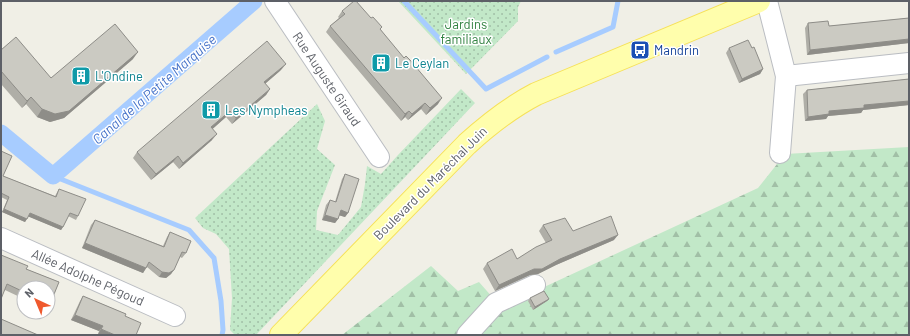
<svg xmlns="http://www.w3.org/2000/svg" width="910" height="336" viewBox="0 0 910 336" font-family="Barlow,sans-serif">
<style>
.forest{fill:url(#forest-firs)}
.park{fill:url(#park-dots)}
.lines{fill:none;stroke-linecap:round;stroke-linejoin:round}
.stream{stroke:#a7ccff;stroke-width:5}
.canal{stroke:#a7ccff;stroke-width:17}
.minor-casing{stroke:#babdc2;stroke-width:22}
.major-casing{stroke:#f6e159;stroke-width:24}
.minor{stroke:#fff;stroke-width:20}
.major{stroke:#fffeac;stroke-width:22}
.wall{fill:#afaea7}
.shaded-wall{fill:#8e8d88}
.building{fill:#cbcac2;stroke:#8e8d88}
.labels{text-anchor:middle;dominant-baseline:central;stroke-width:3;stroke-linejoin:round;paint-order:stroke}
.park-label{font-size:13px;fill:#318241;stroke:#fff}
.transit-label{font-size:13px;fill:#164399;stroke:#fff;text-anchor:start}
.culture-label{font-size:13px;fill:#0d838f;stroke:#fff;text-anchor:start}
.street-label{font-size:13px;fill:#5d6067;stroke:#fff}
.water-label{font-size:14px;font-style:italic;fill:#4471c8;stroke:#fff}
</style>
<defs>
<pattern id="forest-firs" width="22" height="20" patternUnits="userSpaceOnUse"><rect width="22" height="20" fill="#c2e8c8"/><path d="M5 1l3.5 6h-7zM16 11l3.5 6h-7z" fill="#a1bfa6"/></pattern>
<pattern id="park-dots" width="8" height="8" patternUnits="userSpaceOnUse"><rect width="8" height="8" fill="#c2e8c8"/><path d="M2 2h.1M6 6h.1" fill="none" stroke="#a1bfa6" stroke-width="1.8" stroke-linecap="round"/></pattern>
</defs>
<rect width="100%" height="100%" fill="#f0efe6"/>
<!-- forest -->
<path class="forest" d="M909 147V335H342L431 266 458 291 479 282 501 307 758 188 785 154Z"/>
<!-- park -->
<g class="park">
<path d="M398 1H521L518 7V21L466 74Z"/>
<path d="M461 89 475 103 256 335H235L230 330 232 298 229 249 216 234 203 228 195 218 317 104 325 121 317 149 335 165 317 211 316 230 338 235 361 207 365 184 367 166 381 174 398 155Z"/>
</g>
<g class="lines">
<!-- stream -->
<g class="stream">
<path d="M404 1 486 89 547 57"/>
<path d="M556 52 613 27 618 1"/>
<path d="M53 176 189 230 214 258 221 301 223 330 222 335"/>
</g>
<!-- canal -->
<path class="canal" d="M1 133 53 176 254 1"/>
<defs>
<g id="minor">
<path d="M275 1 379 157"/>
<path d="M767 1 786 76 780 153"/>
<path d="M786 76 909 63"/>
<path d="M1 238 175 316"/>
<path d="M467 335 496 303 535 285"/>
</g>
<path id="major" d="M281 335 467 144C489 124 509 108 536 94L759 1"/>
</defs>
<!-- minor casing -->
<use href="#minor" class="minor-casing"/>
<!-- major casing -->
<use href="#major" class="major-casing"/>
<!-- minor -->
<use href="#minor" class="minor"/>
<!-- major -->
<use href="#major" class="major"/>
</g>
<!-- wall -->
<g class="wall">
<path d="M342 11 371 18 382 27 380 29 438 104 426 115 421 109 408 120 405 117 401 121 326 32 330 26 339 18 338 17Z"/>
<path d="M909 18V43L807 55 805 28 808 23 829 26Z"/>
<path d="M729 48H752L763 69 760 74 739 83 726 53Z"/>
<path d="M1 50 51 78 133 59 64 118 50 122 37 117 26 104 22 108 1 84Z"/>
<path d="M281 70 265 84 270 89 266 95 232 124 226 117 212 129V140L179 169 173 162 151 180 133 158 137 152Z"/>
<path d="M909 79V105L863 110 861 113 828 116 826 119 805 121 803 94 807 90Z"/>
<path d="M1 151 3 176 55 196 59 189 78 216 76 220 68 216 63 227 61 230 28 216 25 222 2 212 7 200 1 197Z"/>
<path d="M345 174 348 213 345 217 339 215 338 219 335 223 322 220 326 205 330 200 335 202 342 179Z"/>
<path d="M95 220 163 246 167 237 170 232 186 253 182 258 180 257 171 274 166 278 159 277 147 267 143 273 82 248 91 225Z"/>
<path d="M543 225 614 240 556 265 538 274 530 275 495 291 483 269 487 263 517 259 546 243 539 231Z"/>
<path d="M1 255 26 269 59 282 48 309V288H24V299L5 290Z"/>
<path d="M83 296 126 314 98 334 99 331 71 320 80 301Z"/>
<path d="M530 298 549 299 547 301 533 310 528 301Z"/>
<path d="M38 312H46L44 314Z"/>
</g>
<!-- shaded-wall -->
<g class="shaded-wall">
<path d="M909 39V43L807 55 810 50Z"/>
<path d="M138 52 133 59 64 118 50 122 37 117 42 109Z"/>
<path d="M286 64 281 70 260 88 264 82Z"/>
<path d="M763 69 760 74 739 83 742 79Z"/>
<path d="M270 89 266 95 232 124 236 118Z"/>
<path d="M31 97 26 104 22 108 27 101Z"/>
<path d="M442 98 438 104 426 115 430 108Z"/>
<path d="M909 101V105L863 110 861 113 828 116 826 119 805 121 808 117 829 111 864 105Z"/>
<path d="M425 103 421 109 408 120 412 114Z"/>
<path d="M230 111 226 117 207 134 211 127Z"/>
<path d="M409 111 405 117 401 121 405 114Z"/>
<path d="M217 134 212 140 179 169 183 163Z"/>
<path d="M178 156 173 162 151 180 156 174Z"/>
<path d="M4 209 27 219 25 222 2 212Z"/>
<path d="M341 210 348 213 345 217 338 215Z"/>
<path d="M30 213 63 227 61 230 27 216Z"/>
<path d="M325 215 338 219 335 223 322 220Z"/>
<path d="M618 235 614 240 556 265 538 274 530 275 495 291 499 285 534 269Z"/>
<path d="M85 243 146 268 143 273 82 248Z"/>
<path d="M174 270 171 274 166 278 159 277 162 272Z"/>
<path d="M549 299 547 301 533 310 535 307Z"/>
<path d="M75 315 103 326 99 331 71 320Z"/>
<path d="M101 329 115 335H100L98 334Z"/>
</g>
<!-- building -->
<g class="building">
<path d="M354 1H356L371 18 373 17 382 27 380 29 404 58 406 56 410 60 442 98 430 108 425 103 412 114 409 111 405 114 330 26 345 14 342 11Z"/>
<path d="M909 18V39L810 50 808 23 828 21 829 26Z"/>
<path d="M115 24 138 52 69 111 55 114 42 109 31 97 27 101 1 71V50L16 37 51 78Z"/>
<path d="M748 40 752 48 754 47 763 69 742 79 729 48Z"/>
<path d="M267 41 286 64 264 82 270 89 236 118 230 111 211 127 217 134 183 163 178 156 156 174 137 152Z"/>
<path d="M909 79V101L864 105V108L829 111V114L808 117 807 90Z"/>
<path d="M1 151 12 156 3 176 56 197 59 189 86 199 78 216 70 213 63 227 30 213 27 219 4 209 9 197 1 193Z"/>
<path d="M345 174 359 179 348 213 341 210 338 219 325 215 330 200 336 202Z"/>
<path d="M611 216 618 235 560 259 542 269H534L499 285 487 263 512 249 517 259 536 247 552 240 543 225 565 218 573 231Z"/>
<path d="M95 220 164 247 170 232 191 241 186 253 182 252 174 270 169 273 162 272 149 262 146 268 85 243Z"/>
<path d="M1 255 28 266 26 269 59 282 48 309V288H24V292L7 284 1 299Z"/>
<path d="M544 291 549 299 535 307 530 298Z"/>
<path d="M83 296 126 314 125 316 141 323 136 335H115L101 329 103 326 75 315Z"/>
<path d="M1 319 38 335H1Z"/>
</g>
<!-- icons -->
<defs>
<symbol id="bus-square" viewBox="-11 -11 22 22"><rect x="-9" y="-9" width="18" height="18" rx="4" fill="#1a4fb4" stroke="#fff"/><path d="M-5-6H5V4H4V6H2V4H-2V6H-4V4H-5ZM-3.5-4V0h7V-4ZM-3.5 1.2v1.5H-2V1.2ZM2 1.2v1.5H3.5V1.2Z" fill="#fff"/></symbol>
<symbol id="building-square" viewBox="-11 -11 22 22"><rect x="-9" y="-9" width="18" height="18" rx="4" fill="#0f9aa8" stroke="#fff"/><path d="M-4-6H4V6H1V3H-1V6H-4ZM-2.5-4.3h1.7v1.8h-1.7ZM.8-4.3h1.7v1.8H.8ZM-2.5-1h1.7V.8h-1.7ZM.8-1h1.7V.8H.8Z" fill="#fff"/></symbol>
</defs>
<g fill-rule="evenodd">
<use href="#bus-square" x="629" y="39" width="22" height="22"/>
<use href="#building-square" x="370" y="52" width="22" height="22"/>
<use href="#building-square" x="70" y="65" width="22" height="22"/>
<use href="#building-square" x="200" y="99" width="22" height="22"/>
</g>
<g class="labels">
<!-- park labels -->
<g class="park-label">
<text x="466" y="24">Jardins<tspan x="466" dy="15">familiaux</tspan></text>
</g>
<!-- transit labels -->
<g class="transit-label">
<text x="654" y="50">Mandrin</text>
</g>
<!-- culture labels -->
<g class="culture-label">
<text x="395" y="63">Le Ceylan</text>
<text x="95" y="76">L'Ondine</text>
<text x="225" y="110">Les Nympheas</text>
</g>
<!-- street labels -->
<g class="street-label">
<text transform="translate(327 79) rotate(56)">Rue Auguste Giraud</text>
<text transform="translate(430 183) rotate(-45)">Boulevard du Maréchal Juin</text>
<text transform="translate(88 277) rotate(24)">Allée Adolphe Pégoud</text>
</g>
<!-- water labels -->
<g class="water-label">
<text transform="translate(154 89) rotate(-41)">Canal de la Petite Marquise</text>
</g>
</g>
<!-- border -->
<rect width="910" height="336" fill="none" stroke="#5d6067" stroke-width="4"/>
<!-- north arrow -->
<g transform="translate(36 300) rotate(316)"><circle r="19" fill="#ffffff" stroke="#bebfc2"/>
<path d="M0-3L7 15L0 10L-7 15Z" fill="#ef592d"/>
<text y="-6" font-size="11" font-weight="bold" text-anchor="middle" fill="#5d6067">N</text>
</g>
</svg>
